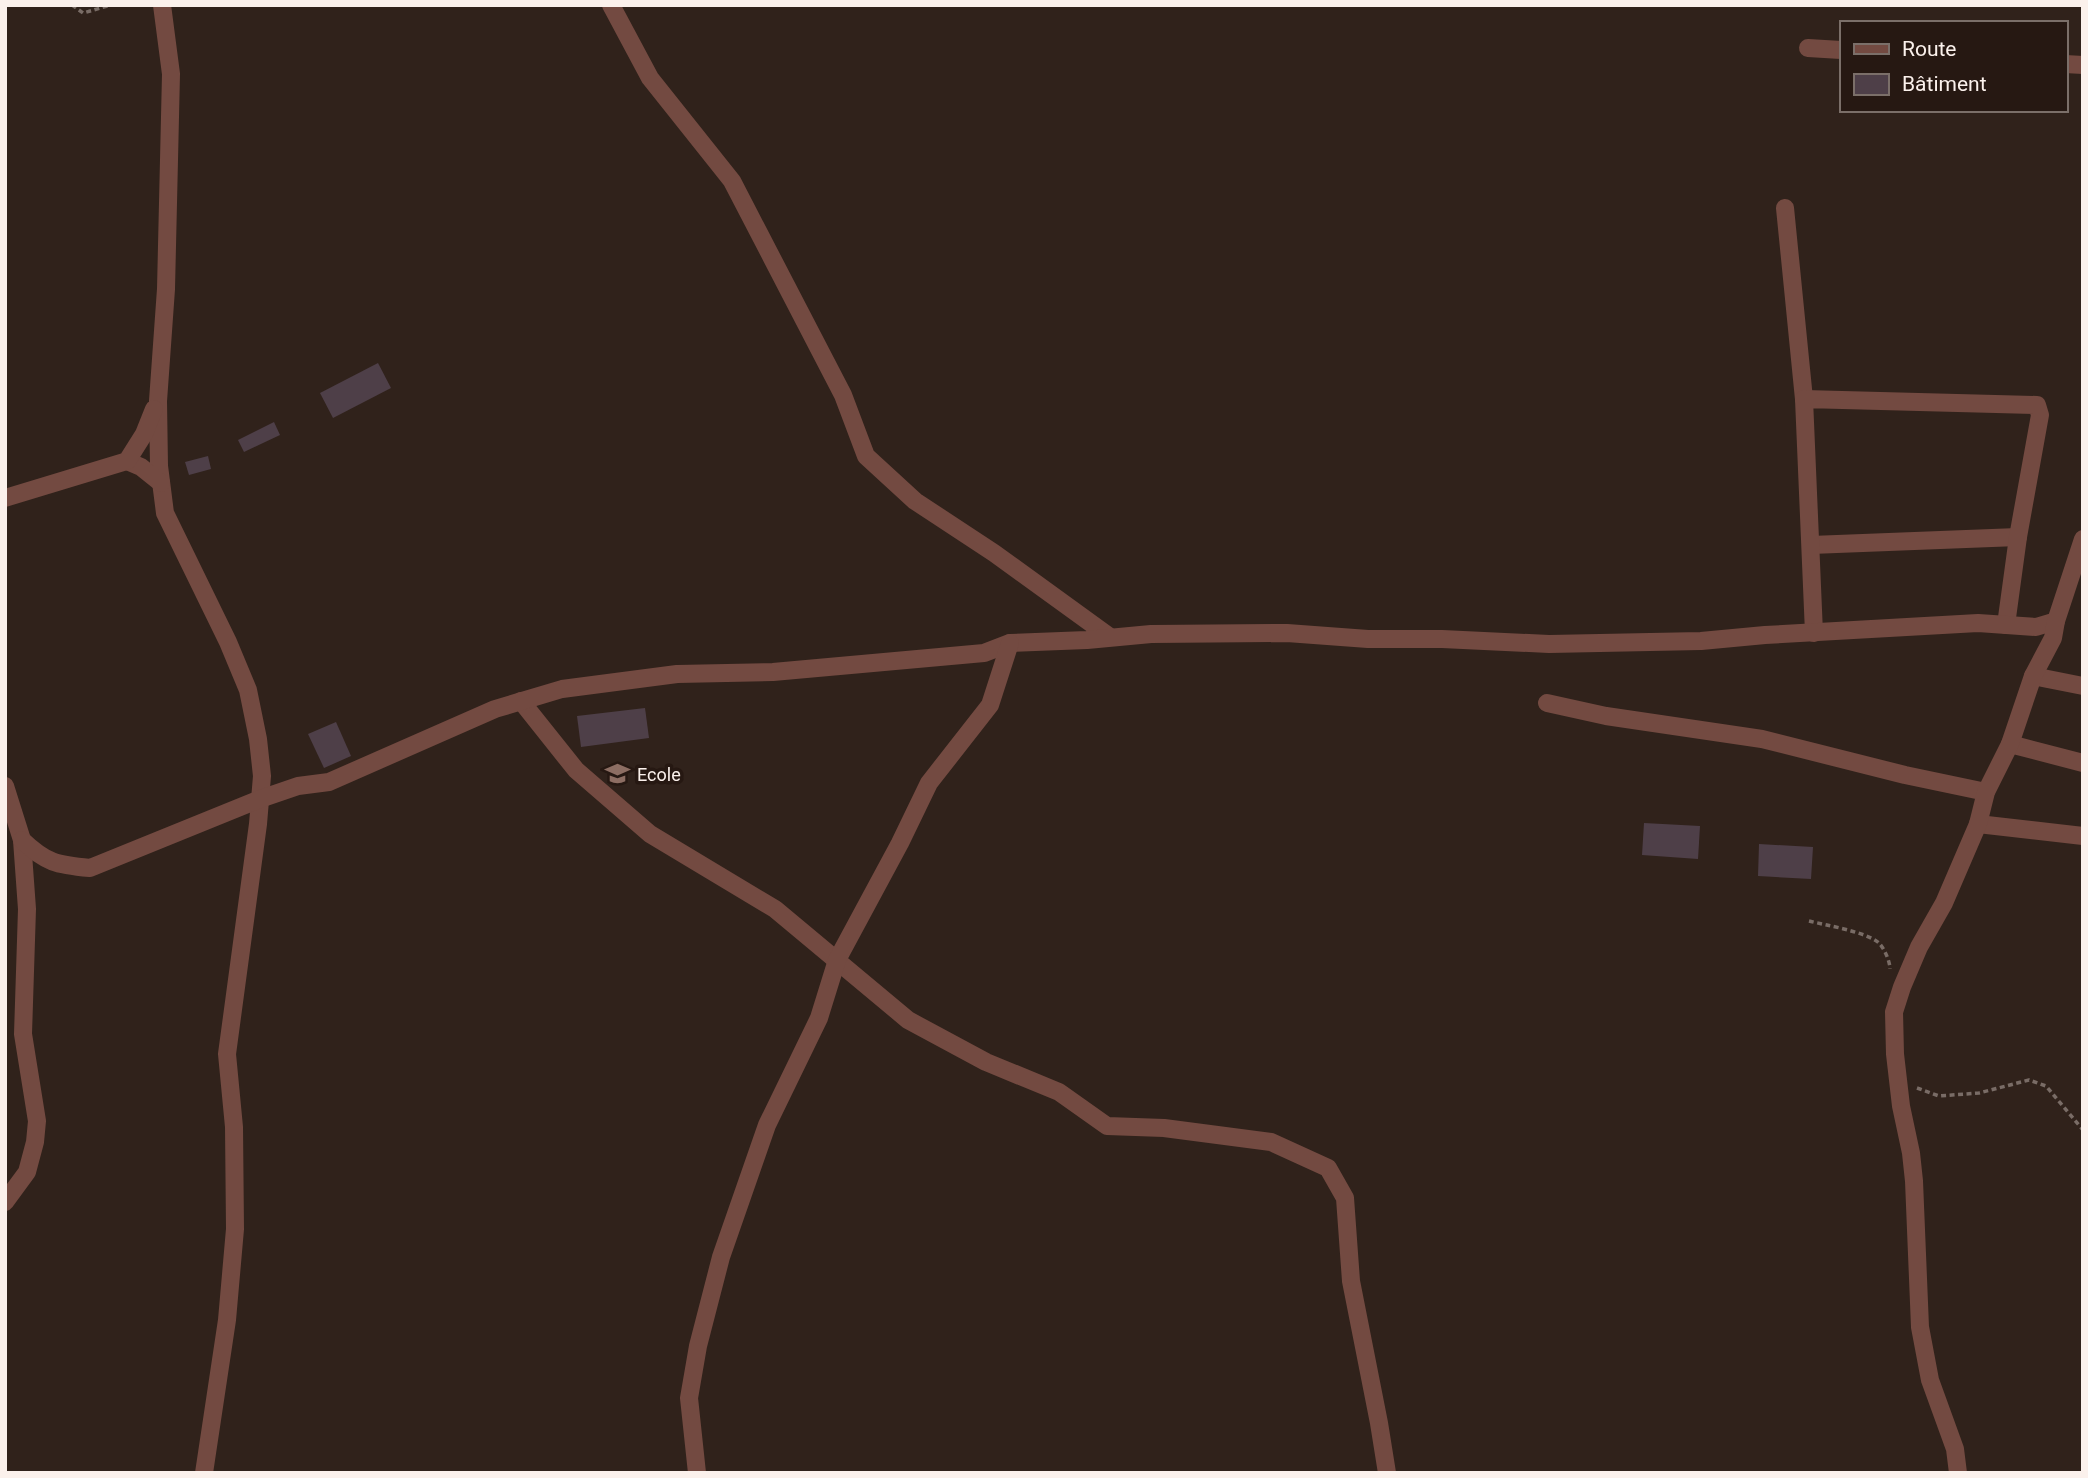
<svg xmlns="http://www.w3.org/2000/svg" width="2088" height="1478" viewBox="0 0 2088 1478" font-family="Roboto,sans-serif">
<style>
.building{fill:#4e3f48}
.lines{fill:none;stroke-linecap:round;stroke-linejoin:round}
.path{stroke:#796c66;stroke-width:3.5;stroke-dasharray:5 3.5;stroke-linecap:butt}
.minor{stroke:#734a41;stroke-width:18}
.labels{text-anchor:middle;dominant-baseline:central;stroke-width:7;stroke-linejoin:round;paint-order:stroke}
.poi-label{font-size:18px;fill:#fbf1ec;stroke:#261812;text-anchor:start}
</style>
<rect width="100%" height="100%" fill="#30221b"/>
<!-- building -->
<g class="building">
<path d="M378 363 391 388 333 418 320 393Z"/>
<path d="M274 422 280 435 244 452 238 440Z"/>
<path d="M208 456 211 469 189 475 185 462Z"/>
<path d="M645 708 649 738 581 747 577 716Z"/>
<path d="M336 722 351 756 324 768 308 734Z"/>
<path d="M1644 823 1700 826 1698 859 1642 855Z"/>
<path d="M1759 844 1813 847 1811 879 1758 876Z"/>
</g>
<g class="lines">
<!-- path -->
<g class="path">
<path d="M72 5 83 13 111 5"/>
<path d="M1809 921C1825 925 1867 932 1879 943 1884 948 1890 961 1890 969"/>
<path d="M1917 1088 1939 1096 1979 1093 2029 1080 2046 1086 2083 1130"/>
</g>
<!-- minor -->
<g class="minor">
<path d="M162 5 171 74 166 289 158 401 159 466 165 513 228 642 248 690 258 739 262 776 258 824 227 1054 234 1127 235 1229 227 1320 204 1473"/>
<path d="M611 5 650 78 732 181 843 395 866 456 915 501 994 553 1110 637"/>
<path d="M1808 48 1841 50"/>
<path d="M2065 64 2083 65"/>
<path d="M1785 208 1804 399"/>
<path d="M127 461 141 467 161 483"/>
<path d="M5 498 127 461 144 434 154 409"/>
<path d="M1811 545 2018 537"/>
<path d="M1814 633 1804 399 2037 405 2040 415 2018 537 2006 625"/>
<path d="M2033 676 2083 686"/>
<path d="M521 701 576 770 650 834 775 909 908 1020 986 1062 1059 1092 1107 1126 1164 1128 1271 1142 1328 1168 1345 1198 1351 1281 1379 1423 1387 1473"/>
<path d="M1547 703 1606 716 1762 739 1905 775 1986 792"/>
<path d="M2010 744 2083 763"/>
<path d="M5 786 22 840 27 909 23 1034 37 1121 35 1142 27 1172 5 1202"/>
<path d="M1978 824 2083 836"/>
<path d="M22 840C46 863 57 865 90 868L260 799 298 786 329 782 495 709 562 689 677 674 773 672 984 653 1010 643 1087 640 1151 634 1287 633 1368 639H1442L1549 644 1701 641 1765 635 1978 623 2036 627 2056 621"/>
<path d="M697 1473 689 1398 698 1346 721 1257 767 1125 819 1018 837 960 900 843 929 783 990 705 1010 643"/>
<path d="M1958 1473 1955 1449 1930 1380 1920 1327 1914 1181 1911 1153 1901 1106 1895 1054 1894 1012 1902 987 1919 947 1944 903 1978 824 1986 792 2010 744 2033 676 2053 638 2056 621 2083 539"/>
</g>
</g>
<!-- icons -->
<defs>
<symbol id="school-bare" viewBox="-9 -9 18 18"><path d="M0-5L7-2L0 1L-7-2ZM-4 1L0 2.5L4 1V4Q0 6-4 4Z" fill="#8d6e63" stroke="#261812" stroke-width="2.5" paint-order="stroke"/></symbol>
</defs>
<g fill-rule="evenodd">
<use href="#school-bare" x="600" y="756" width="35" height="35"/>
</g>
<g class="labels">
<!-- poi labels -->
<g class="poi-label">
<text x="637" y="774">Ecole</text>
</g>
</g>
<!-- border -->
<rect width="2088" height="1478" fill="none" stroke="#fbf1ec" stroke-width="14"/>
<!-- legend -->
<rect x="1840" y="21" width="228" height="91" fill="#261812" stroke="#7b6f69" stroke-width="2"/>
<rect x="1854" y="44" width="35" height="10" fill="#734a41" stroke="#7b6f69" stroke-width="2"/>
<text x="1902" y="56" font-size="21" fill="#fbf1ec">Route</text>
<rect x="1854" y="74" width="35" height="21" fill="#4e3f48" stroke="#7b6f69" stroke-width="2"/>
<text x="1902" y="91" font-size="21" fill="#fbf1ec">Bâtiment</text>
</svg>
